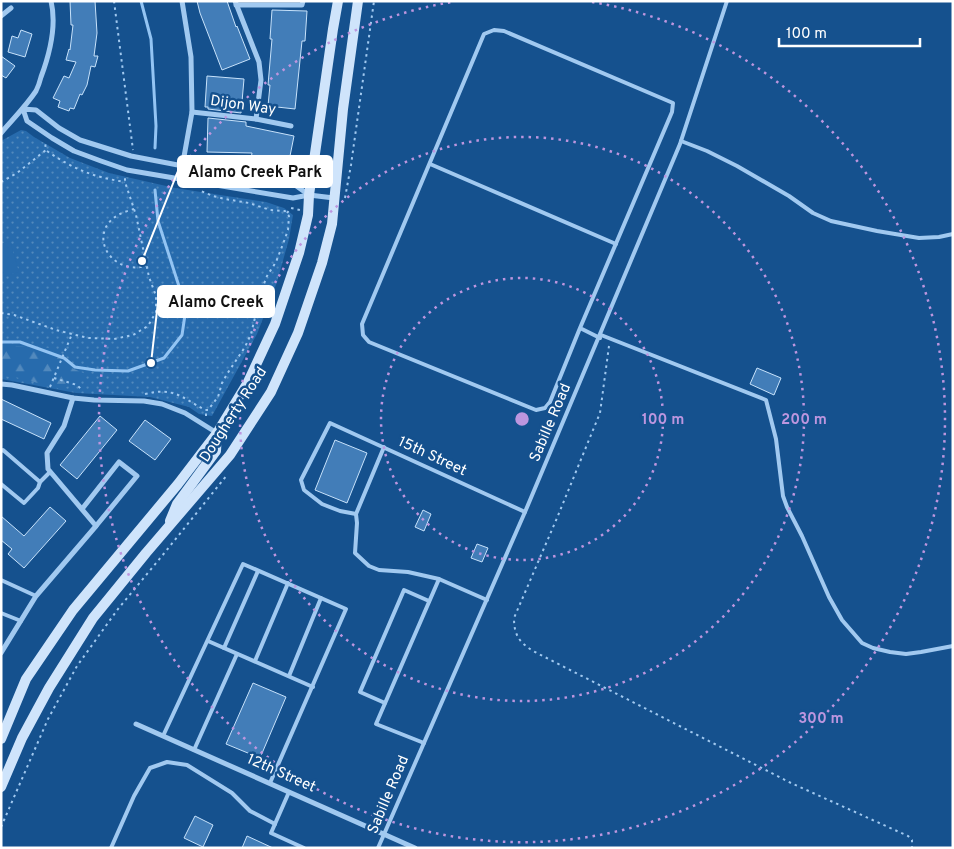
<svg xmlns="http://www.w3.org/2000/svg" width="954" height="849" viewBox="0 0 954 849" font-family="Overpass,sans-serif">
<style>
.grass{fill:url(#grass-dots)}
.forest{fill:url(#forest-firs)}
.pitch{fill:#276bad}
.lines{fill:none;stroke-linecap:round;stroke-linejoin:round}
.stream{stroke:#93c4f3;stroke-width:3}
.building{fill:#427db8;stroke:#c7e2fb}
.path{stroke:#a1c9f0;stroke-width:2;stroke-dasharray:2.5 4;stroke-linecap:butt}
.lane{stroke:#a1c9f0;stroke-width:4}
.street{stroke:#a1c9f0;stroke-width:5}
.secondary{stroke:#cfe4fb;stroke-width:10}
.ring{fill:none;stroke:#bd96df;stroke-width:2.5;stroke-dasharray:2.5 5}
.labels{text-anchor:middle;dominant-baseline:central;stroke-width:5;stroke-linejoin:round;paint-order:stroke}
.street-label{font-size:15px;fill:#fff;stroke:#15518e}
.centre{fill:#bd96df;stroke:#15518e;stroke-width:2.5}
.ring-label{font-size:15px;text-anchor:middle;font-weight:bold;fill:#bd96df;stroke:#15518e;stroke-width:5;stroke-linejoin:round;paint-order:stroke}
.leader{fill:none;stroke:#fff;stroke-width:2}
.callout-dot{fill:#fff;stroke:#15518e;stroke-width:2}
.callout{fill:#fff;stroke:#fff;stroke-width:2}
.callout-label{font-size:16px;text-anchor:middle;font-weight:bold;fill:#111}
</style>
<defs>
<pattern id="grass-dots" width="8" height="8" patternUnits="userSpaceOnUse" patternTransform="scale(1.25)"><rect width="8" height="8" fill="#276bad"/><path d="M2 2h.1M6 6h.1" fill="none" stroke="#5289bd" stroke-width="1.8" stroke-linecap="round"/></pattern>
<pattern id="forest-firs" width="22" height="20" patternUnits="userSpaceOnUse" patternTransform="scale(1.25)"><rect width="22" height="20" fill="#276bad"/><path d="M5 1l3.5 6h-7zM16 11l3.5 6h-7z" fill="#5289bd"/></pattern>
</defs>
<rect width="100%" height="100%" fill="#15518e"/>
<!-- grass -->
<path class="grass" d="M21 130 26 131 34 137 70 158 109 173 175 188 266 202 284 208 293 215 289 239 277 282 257 334 212 416 199 414 189 407 150 397 76 393 1 379V141Z"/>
<!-- forest -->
<path class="forest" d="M1 345 50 348 74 369 88 375 81 381 61 389 15 377 1 376Z"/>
<!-- pitch -->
<path class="pitch" d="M10 241 19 272 1 277V244Z"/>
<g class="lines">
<!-- stream -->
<g class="stream">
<path d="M141 1 151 39 156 126 155 148"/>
<path d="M1 342H20L64 358 75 367 95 370 128 371 164 358 182 335 186 308 158 221 155 190"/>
</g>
</g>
<!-- building -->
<g class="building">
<path d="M70 1H95L97 33 94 56H98L95 67 91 66 87 85 82 95 80 94 74 109 70 108 69 111 58 107 60 101 53 98 64 76 69 78 76 62 66 60 69 49 70 50 73 25H71Z"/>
<path d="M197 1H227L236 27 237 26 250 59 222 70 200 13Z"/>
<path d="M272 10 307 11 305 41H302L295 109 268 106 270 85H268L272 39H270Z"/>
<path d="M21 30 32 34 25 57 8 52 12 36 18 38Z"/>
<path d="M1 56 15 66 6 78 1 75Z"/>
<path d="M207 76 244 79 241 113 208 109V107H205Z"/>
<path d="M208 118 246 122V126L294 136 288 166 251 159 252 153 207 152Z"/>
<path d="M757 368 781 378 774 395 750 384Z"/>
<path d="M1 399 51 423 44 439 1 419Z"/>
<path d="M100 416 117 430 77 479 60 465Z"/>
<path d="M145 420 171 439 155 460 129 441Z"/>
<path d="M335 440 367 453 347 503 315 490Z"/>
<path d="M50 507 66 521 24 568 8 554 12 549 1 540V516L24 536Z"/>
<path d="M423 510 431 514 424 531 415 527Z"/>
<path d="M477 544 488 548 482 562 471 558Z"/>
<path d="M253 683 286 697 260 758 226 744Z"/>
<path d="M195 816 213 825 203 847 184 838Z"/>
<path d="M247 836 273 848H242Z"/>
</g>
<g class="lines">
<!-- path -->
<g class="path">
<path d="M114 1 133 150"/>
<path d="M47 151C73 169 93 177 125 182"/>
<path d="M1 182 17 173 46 150 45 142"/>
<path d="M345 198 351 165 374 1"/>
<path d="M134 209C130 210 124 212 120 214 92 228 102 262 130 267 136 268 141 267 146 266"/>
<path d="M287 213 291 208 300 210"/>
<path d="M1 313 14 315 56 330 88 338 114 339 133 335 148 326 156 312V296L149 277 136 215 125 182V176"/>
<path d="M609 346 600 413 557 518 514 618C514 635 519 642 533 651L791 783 908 836 912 840V848"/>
<path d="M54 378 77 385 81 389 80 391"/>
<path d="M50 387 72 334"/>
<path d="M145 394C174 387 181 397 205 410H208L218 397 222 383 227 374 245 347 251 334 262 289 267 276 276 262 283 244 288 230 289 216 285 211 270 210 249 203 225 199 213 196 201 191"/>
<path d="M206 416V410"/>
<path d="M1 827 48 719 77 666 118 609 166 551 227 475"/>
</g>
<!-- lane -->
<g class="lane">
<path d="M681 141 707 151 737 166 789 196 813 213 831 221 877 231 919 238 939 237 953 234"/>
<path d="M430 164 616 244"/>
<path d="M580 328 550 402 545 408 536 410 369 342 363 335 362 324 484 34 494 30 504 31 673 103 672 112 580 328 600 338"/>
<path d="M601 335 766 400 776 439 783 496 787 507 802 536 829 597 842 620 862 643 873 648 890 652 906 654 921 652 953 646"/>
<path d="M384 447 356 514 357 523 355 553 369 566 379 570 408 572 439 579 487 600"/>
<path d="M1 451 3 450 40 482"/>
<path d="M1 484 24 503 38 488 40 482 50 472"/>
<path d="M356 514 340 511 322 504 304 490 301 480 330 423 525 512"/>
<path d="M1 580 36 596"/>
<path d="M1 613 21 621"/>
<path d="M208 641 313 687"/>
<path d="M224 648 258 571"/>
<path d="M255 661 288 583"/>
<path d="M289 676 321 598"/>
<path d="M385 703 360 692 404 590 429 601"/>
<path d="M163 736 243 564 346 609 270 783"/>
<path d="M424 743 376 724 439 579"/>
<path d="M194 750 237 654"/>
<path d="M289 792 271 833 304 848"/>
<path d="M111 848 134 796 150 768 167 762 187 765 232 793 250 811 275 824"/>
<path d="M378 848 525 512 680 144 727 1"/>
</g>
<!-- street -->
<g class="street">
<path d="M235 1 259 62 261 80 256 119"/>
<path d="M236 5H302L303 1"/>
<path d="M1 16 11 8"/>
<path d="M192 112 256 119 291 126"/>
<path d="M1 133C13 119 26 106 36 91 38 87 40 81 41 77 50 53 57 26 51 1"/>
<path d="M180 179 192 112 191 57 182 1"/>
<path d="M309 195 295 185 183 166 131 156 80 140 59 128 36 110 23 109 27 121 52 138 74 151 101 161 127 170 180 179 293 198 309 195 334 198"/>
<path d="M1 384 12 385 73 398 94 400 144 401 162 404 185 413 217 433"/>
<path d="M82 509 119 462 137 476 96 526"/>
<path d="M1 653 36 596 96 526 48 469 47 453 64 426 73 398"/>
<path d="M136 724 415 848"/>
</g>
<!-- secondary -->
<g class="secondary">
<path d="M170 521 177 504 216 451 217 433"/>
<path d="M1 739 26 679 73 610 178 484 217 433 248 382 275 324 299 253 308 215 309 195 333 29 338 1"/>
<path d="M1 787 22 738 49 688 93 618 146 553 230 455 271 392 298 333 322 263 332 224 343 109 358 1"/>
</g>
</g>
<!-- distance rings -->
<g class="ring">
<circle cx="522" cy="419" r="141"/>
<circle cx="522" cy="419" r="282"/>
<path d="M592 2A423 423 0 1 1 452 2"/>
</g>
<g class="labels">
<!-- street labels -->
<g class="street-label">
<text transform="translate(243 106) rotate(8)">Dijon Way</text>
<text transform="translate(234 415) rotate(-57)">Dougherty Road</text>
<text transform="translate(551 423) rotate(-67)">Sabille Road</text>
<text transform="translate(432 457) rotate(25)">15th Street</text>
<text transform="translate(281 774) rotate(24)">12th Street</text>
<text transform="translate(389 795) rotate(-67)">Sabille Road</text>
</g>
</g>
<circle cx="522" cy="419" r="8" class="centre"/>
<g class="ring-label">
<text x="663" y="424">100 m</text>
<text x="804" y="424">200 m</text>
<text x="821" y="723">300 m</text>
</g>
<!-- callouts -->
<path class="leader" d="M142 261L178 171M151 363L158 302"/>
<g class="callout-dot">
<circle cx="142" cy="261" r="5"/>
<circle cx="151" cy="363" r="5"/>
</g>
<g class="callout">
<rect x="178" y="156" width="154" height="31" rx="5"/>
<rect x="158" y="286" width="116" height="31" rx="5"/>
</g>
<g class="callout-label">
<text x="255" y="177">Alamo Creek Park</text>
<text x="216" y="307">Alamo Creek</text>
</g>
<!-- border -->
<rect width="954" height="849" fill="none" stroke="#ffffff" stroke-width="5"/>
<!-- scale -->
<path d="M779 38v8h141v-8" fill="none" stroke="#ffffff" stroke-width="2.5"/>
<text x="786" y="38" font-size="15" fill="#ffffff" stroke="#15518e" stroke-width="4" paint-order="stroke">100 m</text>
</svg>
